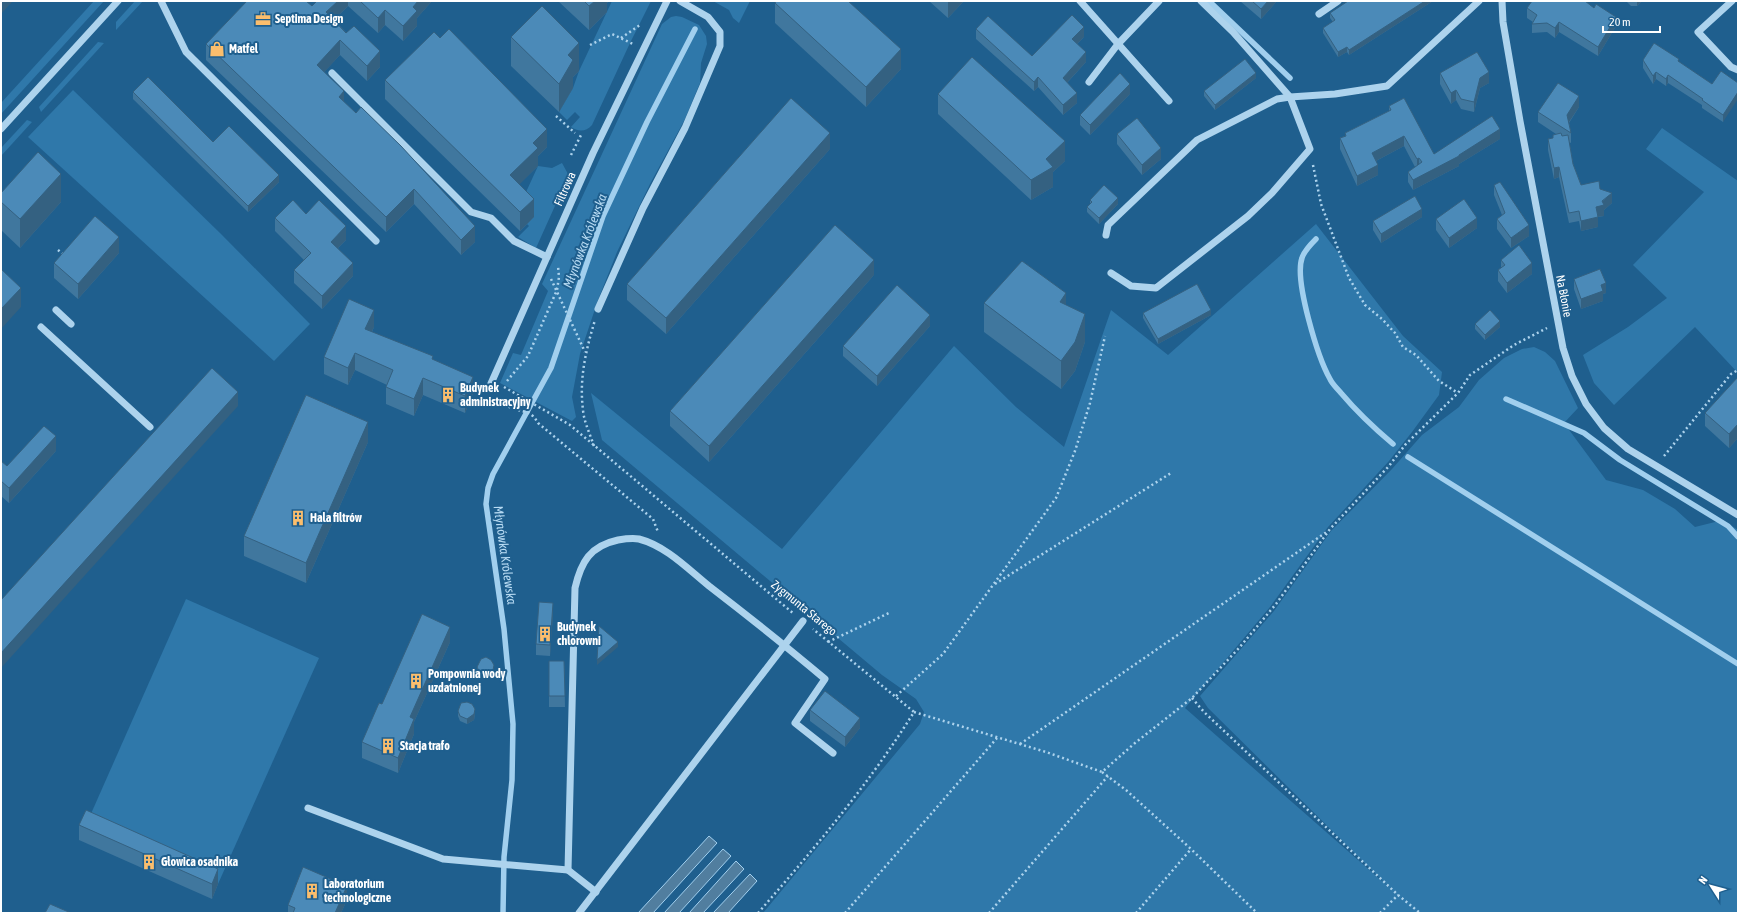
<svg xmlns="http://www.w3.org/2000/svg" width="1739" height="914" viewBox="0 0 1739 914" font-family="'Asap Condensed',sans-serif">
<style>
.green{fill:#2f78aa}
.water{fill:#517e9f;stroke:#a1cfee}
.lines{fill:none;stroke-linecap:round;stroke-linejoin:round}
.stream{stroke:#a1cfee;stroke-width:5.5}
.path{stroke:#add3ed;stroke-width:2.5;stroke-dasharray:2 3;stroke-linecap:butt}
.minor{stroke:#add3ed;stroke-width:7}
.wall{fill:#40779e}
.shaded-wall{fill:#346181}
.building{fill:#4b8ab8;stroke:#346181}
.labels{text-anchor:middle;dominant-baseline:central;stroke-width:4;stroke-linejoin:round;paint-order:stroke}
.poi-label{font-size:12px;font-weight:bold;fill:#fff;stroke:#1f5f8e;text-anchor:start}
.street-label{font-size:12px;fill:#fff;stroke:#1f5f8e}
.water-label{font-size:13px;font-style:italic;fill:#b9dcf4;stroke:#1f5f8e}
</style>
<rect width="100%" height="100%" fill="#1f5f8e"/>
<!-- green -->
<g class="green">
<path d="M94 1H104L1 114V103Z"/>
<path d="M135 1H143L116 30V22Z"/>
<path d="M612 1H651L630 43 592 125C586 132 578 132 571 127L580 117 575 112 567 120 559 112 573 88 579 71Z"/>
<path d="M713 1H750L739 23 733 18 729 10Z"/>
<path d="M676 16 682 17 699 25 706 36 707 44 701 63 700 83 685 119 650 184 617 252 598 300 580 354 572 397 576 417 572 421 500 383 513 353 521 355 548 291 542 284 662 24 671 17Z"/>
<path d="M98 42 104 43 41 112 39 107Z"/>
<path d="M73 90 221 234 310 324 274 361 28 137Z"/>
<path d="M27 120 32 122 1 156V148Z"/>
<path d="M1662 128 1738 181V373L1695 327 1614 405 1594 383 1583 355 1628 327 1667 298 1633 265 1704 192 1646 149Z"/>
<path d="M562 163 568 174V177L536 248 518 237 529 226 527 224 534 216 521 203 538 166 552 168Z"/>
<path d="M1316 224 1403 336 1442 372 1439 395 1412 432 1389 461 1328 527 1270 607 1185 708 1390 888 1208 708 1200 696 1274 611 1331 531 1392 469 1422 435 1459 407 1479 380 1504 358 1522 349 1534 347 1545 352 1555 361 1578 408 1564 423 1606 480 1643 490 1675 509 1695 527 1723 520 1738 530V913H763L920 724 924 712 916 699 882 675 602 440 591 393 782 549 954 346 1016 407 1064 447 1111 310 1168 355Z"/>
<path d="M186 599 319 658 218 884 86 825Z"/>
</g>
<!-- water -->
<g class="water">
<path d="M709 836 717 843 653 913H638Z"/>
<path d="M723 849 731 856 679 913H664Z"/>
<path d="M736 861 744 869 703 913H689Z"/>
<path d="M750 874 757 881 728 913H713Z"/>
</g>
<g class="lines">
<!-- stream -->
<g class="stream">
<path d="M1209 1 1290 78"/>
<path d="M1316 239C1311 244 1304 251 1302 258 1294 280 1318 358 1330 379 1332 384 1337 388 1341 393 1357 412 1374 428 1393 444"/>
<path d="M1506 399 1584 433 1620 460 1728 526 1738 537"/>
<path d="M1408 457 1738 664"/>
<path d="M503 913 504 857 512 780 513 724 504 629 486 504 488 488 493 474 551 368 603 216 647 122 695 29"/>
</g>
<!-- path -->
<g class="path">
<path d="M621 38 640 25"/>
<path d="M590 45 612 34 633 44"/>
<path d="M556 116 575 133"/>
<path d="M571 155 581 135"/>
<path d="M1313 165 1321 204 1349 278 1365 305 1382 319 1395 333 1403 347 1416 355 1439 381 1458 393"/>
<path d="M58 250 64 255"/>
<path d="M551 279 585 352"/>
<path d="M507 381 528 356 557 290 559 277 558 266"/>
<path d="M504 387 570 425 794 614"/>
<path d="M495 400C501 403 508 407 515 409 527 413 531 411 538 423L653 519 658 532"/>
<path d="M594 446C590 434 584 422 583 410 579 378 586 350 595 320"/>
<path d="M1664 456 1731 374 1738 370"/>
<path d="M995 584 1171 473"/>
<path d="M828 642 891 612"/>
<path d="M896 696 943 654 1056 498 1075 451 1090 403 1105 336"/>
<path d="M1192 698 1204 712 1398 895 1420 913"/>
<path d="M914 712 1046 752 1102 772 1135 743 1192 698 1239 648 1276 604 1330 529 1389 466 1405 445 1458 393 1470 375 1514 345 1547 328"/>
<path d="M1020 744 1328 531"/>
<path d="M1102 772 1126 790 1191 849 1257 913"/>
<path d="M758 913C814 849 869 784 914 712L813 629"/>
<path d="M845 913 997 738"/>
<path d="M989 913 1108 776"/>
<path d="M1136 913 1191 849"/>
<path d="M1380 913 1398 895"/>
</g>
<!-- minor -->
<g class="minor">
<path d="M161 1 186 52 376 241"/>
<path d="M1080 1 1169 101"/>
<path d="M1201 1 1233 32 1290 97 1335 94 1387 86 1479 1"/>
<path d="M1502 1 1503 22 1520 121 1563 348 1572 376 1586 404 1604 428 1628 449 1738 515"/>
<path d="M1732 1 1698 32 1731 67 1738 70"/>
<path d="M1319 14 1338 1"/>
<path d="M332 73 471 212 491 218 514 241 547 257"/>
<path d="M1089 82 1118 44 1159 1"/>
<path d="M1 129 118 1"/>
<path d="M1106 235 1108 225 1197 140 1277 99 1290 97 1310 149 1272 193 1248 216 1156 288 1131 286 1111 273"/>
<path d="M598 309 643 208 685 128 720 46V32L708 17 680 1"/>
<path d="M56 310 71 324"/>
<path d="M41 327 150 427"/>
<path d="M489 388 593 153 667 1"/>
<path d="M308 808 443 859 568 870"/>
<path d="M596 892 568 870 575 588C581 562 590 546 618 540 624 539 633 538 639 539 666 546 688 569 709 586 748 616 787 647 825 679L795 723 833 753"/>
<path d="M579 913 803 621"/>
</g>
</g>
<!-- wall -->
<g class="wall">
<path d="M317 1H432L417 18V26L403 41 385 25 378 33 348 6 334 20 380 67 367 81 340 55 324 72 344 102 475 242 461 255 414 204 386 232 206 60V44L312 6Z"/>
<path d="M558 1H609L607 3V12L589 30Z"/>
<path d="M929 1H964L948 18Z"/>
<path d="M1240 1H1277L1261 19Z"/>
<path d="M1433 1 1349 55 1347 52 1338 57 1323 33V28L1333 22 1330 18V13Z"/>
<path d="M1626 1H1642L1637 6H1631Z"/>
<path d="M775 3 901 69 866 107 775 23Z"/>
<path d="M1527 8 1616 26 1598 56 1559 32 1555 38 1547 32 1532 33V24L1533 22 1527 18Z"/>
<path d="M976 29 1032 56 1084 37 1077 44 1086 62 1067 83 1077 103 1063 115 1038 87 1034 91 976 39Z"/>
<path d="M511 37 579 71 573 77V88L559 112 511 66Z"/>
<path d="M1643 60 1679 62 1712 84 1738 83 1723 122 1702 108V105L1668 83 1666 86 1656 79 1653 84 1643 68Z"/>
<path d="M1440 73 1489 83 1480 88 1474 112 1461 109 1456 100 1451 104 1440 84Z"/>
<path d="M1256 78 1215 110 1204 96V91Z"/>
<path d="M385 80 547 147 538 156V166L519 184 534 217 520 231 385 99Z"/>
<path d="M133 92 279 182 248 212 133 99Z"/>
<path d="M938 94 1065 161 1053 172V187L1031 200 938 114Z"/>
<path d="M1130 94 1090 135 1080 125V115Z"/>
<path d="M1389 106 1434 154 1500 139 1459 164V166L1413 190 1408 182V172L1415 167 1404 146 1376 161 1378 175 1357 186 1340 149V138L1345 136V133L1389 111Z"/>
<path d="M1579 107 1569 123 1571 133V143L1569 142 1573 164 1581 185 1600 189 1612 203 1604 210V216L1598 217V227L1581 231 1579 221 1569 223 1559 177 1554 179 1548 150V139L1553 138V135L1556 134 1538 122V112Z"/>
<path d="M1117 134 1161 159 1142 175 1117 144Z"/>
<path d="M830 149 666 334 627 300V284Z"/>
<path d="M1494 185 1529 236 1511 248 1497 229V219L1502 215 1494 195Z"/>
<path d="M1 193 61 202 20 248 1 230Z"/>
<path d="M1090 200 1118 204 1099 224 1087 212V207L1090 204Z"/>
<path d="M306 214 346 240 338 248 353 276 322 309 294 283V270L304 260 275 231V218Z"/>
<path d="M1422 217 1381 243 1373 230V221Z"/>
<path d="M1436 219 1477 228 1449 248 1436 230Z"/>
<path d="M119 253 78 299 54 278V263Z"/>
<path d="M1501 260 1532 274 1507 293 1498 281V270L1501 268Z"/>
<path d="M874 275 709 462 670 426V411Z"/>
<path d="M1574 279 1606 293 1603 294V301L1581 309 1574 289Z"/>
<path d="M984 303 1066 305 1085 342 1075 371 1061 389 984 332Z"/>
<path d="M1143 313 1211 315 1158 344 1143 318Z"/>
<path d="M1475 324 1500 327 1485 340 1475 329Z"/>
<path d="M930 326 877 386 843 356V346Z"/>
<path d="M374 327 372 332 433 360 473 394 465 413 423 395 414 416 386 404V387L387 385 355 370 348 385 324 374V357Z"/>
<path d="M1738 377V438L1729 448 1705 426V413Z"/>
<path d="M368 442 306 583 244 556V536Z"/>
<path d="M56 451 9 503 1 496V461L7 466Z"/>
<path d="M553 613 550 656 536 655V644Z"/>
<path d="M450 642 414 722V734L398 773 362 758V742L382 704Z"/>
<path d="M549 661H564L565 707H549Z"/>
<path d="M477 667 494 670 493 676 486 680 479 677 477 672Z"/>
<path d="M810 710 860 728 845 747 810 721Z"/>
<path d="M458 711 475 714 474 720 467 724 460 721 458 716Z"/>
<path d="M79 825 218 884 212 899 79 840Z"/>
<path d="M347 900 341 913H288V905Z"/>
</g>
<!-- shaded-wall -->
<g class="shaded-wall">
<path d="M1 1H13L1 14Z"/>
<path d="M338 1H348V6L326 28V12Z"/>
<path d="M418 1H432L417 18V26L403 41V26L413 7Z"/>
<path d="M595 1H609L607 3V12L589 30V6Z"/>
<path d="M948 1H964L948 18Z"/>
<path d="M1268 1H1277L1261 19V9Z"/>
<path d="M1425 1H1433L1349 55V50Z"/>
<path d="M1637 1H1642L1637 6Z"/>
<path d="M385 10V25L378 33V18Z"/>
<path d="M1616 17V26L1598 56V47Z"/>
<path d="M1559 22V32L1555 38V28Z"/>
<path d="M1084 27V37L1072 49V39Z"/>
<path d="M340 40V55L317 80V65Z"/>
<path d="M579 43V71L573 77V88L559 112V84L568 55Z"/>
<path d="M1347 47V52L1338 57V52Z"/>
<path d="M901 49V69L866 107V87Z"/>
<path d="M380 51V67L367 81V66Z"/>
<path d="M1086 52V62L1063 87V78Z"/>
<path d="M1489 72V83L1480 88 1474 112V102L1480 78Z"/>
<path d="M1656 72V79L1653 84V76Z"/>
<path d="M1256 73V78L1215 110V105Z"/>
<path d="M1668 75V83L1666 86V79Z"/>
<path d="M1038 77V87L1034 91V82Z"/>
<path d="M1130 84V94L1090 135V125Z"/>
<path d="M1456 90V100L1451 104V93Z"/>
<path d="M344 91V106L339 97Z"/>
<path d="M1738 92V99L1723 122V115Z"/>
<path d="M1077 93V103L1063 115V105Z"/>
<path d="M1579 96V107L1567 125V115Z"/>
<path d="M547 129V147L538 156V166L510 194V175L533 143Z"/>
<path d="M1500 129V139L1459 164V166L1413 190V180L1459 155Z"/>
<path d="M830 133V149L666 334V318Z"/>
<path d="M1404 136V146L1372 163V153Z"/>
<path d="M1065 141V161L1053 172V187L1031 200V180L1046 159Z"/>
<path d="M1161 148V159L1142 175V165Z"/>
<path d="M1419 158V168L1417 170V159Z"/>
<path d="M1378 165V175L1357 186V176Z"/>
<path d="M1559 167V177L1554 179V168Z"/>
<path d="M61 174V202L20 248V219Z"/>
<path d="M279 175V182L248 212V206Z"/>
<path d="M414 189V204L386 232V217Z"/>
<path d="M1612 193V203L1604 210V216L1596 217V207Z"/>
<path d="M1118 198V204L1099 224V218Z"/>
<path d="M534 199V217L520 231V212Z"/>
<path d="M1422 209V217L1381 243V234Z"/>
<path d="M1598 217V227L1581 231V221Z"/>
<path d="M1477 218V228L1449 248V238Z"/>
<path d="M1529 225V236L1511 248V238Z"/>
<path d="M346 226V240L331 255V242Z"/>
<path d="M475 226V242L461 255V240Z"/>
<path d="M119 237V253L78 299V284Z"/>
<path d="M874 260V275L709 462V446Z"/>
<path d="M353 263V276L322 309V296Z"/>
<path d="M1532 263V274L1507 293V283Z"/>
<path d="M1606 283V293L1603 294V301L1581 309V299L1601 285Z"/>
<path d="M21 288V307L1 329V309Z"/>
<path d="M1066 293V322L1060 302Z"/>
<path d="M374 310V327L365 346V329Z"/>
<path d="M1211 310V315L1158 344V339Z"/>
<path d="M1085 314V342L1075 371 1061 389V361Z"/>
<path d="M930 315V326L877 386V376Z"/>
<path d="M1500 321V327L1485 340V335Z"/>
<path d="M355 353V370L348 385V368Z"/>
<path d="M473 377V394L465 413V396Z"/>
<path d="M423 378V395L414 416V399Z"/>
<path d="M238 392V406L1 668V653Z"/>
<path d="M368 422V442L306 583V563Z"/>
<path d="M1738 424V438L1729 448V434Z"/>
<path d="M56 436V451L9 503V488Z"/>
<path d="M553 603V613L550 656V645Z"/>
<path d="M450 627V642L414 722V734L398 773V758L410 717Z"/>
<path d="M618 642V647L597 665V660Z"/>
<path d="M494 665V670L493 676 486 680V674Z"/>
<path d="M475 709V714L474 720 467 724V719Z"/>
<path d="M860 718V728L845 747V737Z"/>
<path d="M218 869V884L212 899V884Z"/>
<path d="M347 886V900L341 913H335Z"/>
</g>
<!-- building -->
<g class="building">
<path d="M247 1H306L312 6 317 1H338L326 12 346 33 354 26 380 51 367 66 340 40 317 65 344 91 339 97 356 113 361 107 401 146 475 226 461 240 414 189 386 217 206 44Z"/>
<path d="M360 1H418L413 7 417 11 403 26 385 10 378 18Z"/>
<path d="M584 1H595L589 6Z"/>
<path d="M776 1H848L901 49 866 87 775 3Z"/>
<path d="M1252 1H1268L1261 9Z"/>
<path d="M1348 1H1425L1349 50 1347 47 1338 52 1323 28 1335 20 1330 13Z"/>
<path d="M1532 1H1585L1594 8 1596 4 1616 17 1598 47 1559 22 1555 28 1547 23 1532 24 1537 15 1527 8Z"/>
<path d="M542 6 579 43 568 55 573 60 559 84 511 37Z"/>
<path d="M1072 15 1084 27 1072 39 1086 52 1063 78 1077 93 1063 105 1038 77 1034 82 976 29 988 16 1032 56Z"/>
<path d="M449 29 547 129 533 143 538 148 510 175 534 199 520 212 385 80 434 32 440 38Z"/>
<path d="M1654 43 1679 59 1678 61 1712 84 1721 71 1738 83V92L1723 115 1702 100 1703 99 1668 75 1666 79 1656 72 1653 76 1643 60Z"/>
<path d="M1477 52 1489 72 1480 78 1474 102 1461 99 1456 90 1451 93 1440 73Z"/>
<path d="M972 57 1065 141 1046 159 1053 167 1031 180 938 94Z"/>
<path d="M1245 59 1256 73 1215 105 1204 91Z"/>
<path d="M1120 73 1130 84 1090 125 1080 115Z"/>
<path d="M148 77 213 142 229 126 279 175 248 206 133 92Z"/>
<path d="M1558 83 1579 96 1567 115 1571 133 1538 112Z"/>
<path d="M791 98 830 133 666 318 627 284Z"/>
<path d="M1404 98 1434 154 1492 116 1500 129 1459 155V156L1413 180 1408 172 1422 162 1419 158 1417 159 1404 136 1372 153 1378 165 1357 176 1340 138 1346 136 1345 133 1391 110 1389 106Z"/>
<path d="M1137 118 1161 148 1142 165 1117 134Z"/>
<path d="M1561 133 1562 136 1568 135 1573 164 1581 185 1599 181 1600 189 1612 193 1602 201 1604 205 1596 207 1598 217 1581 221 1579 211 1569 213 1559 167 1554 168 1548 139 1553 138V135Z"/>
<path d="M38 152 61 174 20 219 1 202V193Z"/>
<path d="M1500 182 1529 225 1511 238 1497 219 1505 213 1494 185Z"/>
<path d="M1104 185 1118 198 1099 218 1087 207 1092 202 1090 200Z"/>
<path d="M1415 196 1422 209 1381 234 1373 221Z"/>
<path d="M1464 199 1477 218 1449 238 1436 219Z"/>
<path d="M293 200 306 214 319 200 346 226 331 242 353 263 322 296 294 270 311 253 275 218Z"/>
<path d="M95 216 119 237 78 284 54 263Z"/>
<path d="M835 225 874 260 709 446 670 411Z"/>
<path d="M1519 245 1532 263 1507 283 1498 270 1505 265 1501 260Z"/>
<path d="M1022 261 1066 293 1060 302 1085 314 1075 342 1061 361 984 303Z"/>
<path d="M1 269 21 288 1 309Z"/>
<path d="M1600 269 1606 283 1601 285 1603 291 1581 299 1574 279Z"/>
<path d="M1197 284 1211 310 1158 339 1143 313Z"/>
<path d="M897 285 930 315 877 376 843 346Z"/>
<path d="M349 299 374 310 365 329 433 356 432 359 473 377 465 396 423 378 414 399 386 387 393 370 355 353 348 368 324 357Z"/>
<path d="M1490 310 1500 321 1485 335 1475 324Z"/>
<path d="M212 368 238 392 1 653V600Z"/>
<path d="M1738 377V424L1729 434 1705 413Z"/>
<path d="M306 395 368 422 306 563 244 536Z"/>
<path d="M44 426 56 436 9 488 1 481V461L7 466Z"/>
<path d="M539 602 553 603 550 645 536 644Z"/>
<path d="M422 614 450 627 410 717 414 719 398 758 362 742 379 703 382 704Z"/>
<path d="M599 626 618 642 597 660Z"/>
<path d="M486 657 491 660 494 665 493 670 486 674 479 671 477 667 481 659Z"/>
<path d="M549 661H564L565 696H549Z"/>
<path d="M825 691 860 718 845 737 810 710Z"/>
<path d="M467 702 472 704 475 709 474 714 467 719 460 716 458 711 461 703Z"/>
<path d="M86 810 218 869 212 884 79 825Z"/>
<path d="M303 867 347 886 335 913H293L295 908 288 905Z"/>
<path d="M50 904 71 913H45Z"/>
</g>
<!-- icons -->
<defs>
<symbol id="office-bare" viewBox="-9 -9 18 18"><path d="M-6-3h4V-5.5h4V-3h4V5H-6ZM-1-4.5V-3h2v-1.5ZM-6 0V1H6V0Z" fill="#fbbe6d" stroke="#1f5f8e" stroke-width="2.5" paint-order="stroke"/></symbol>
<symbol id="shop-bare" viewBox="-9 -9 18 18"><path d="M-5-2.5h2.3a2.7 3.5 0 0 1 5.4 0H5L5.5 6h-11ZM-1.5-2.5h3a1.5 2.3 0 0 0-3 0Z" fill="#fbbe6d" stroke="#1f5f8e" stroke-width="2.5" paint-order="stroke"/></symbol>
<symbol id="building-bare" viewBox="-9 -9 18 18"><path d="M-4-6H4V6H1V3H-1V6H-4ZM-2.5-4.3h1.7v1.8h-1.7ZM.8-4.3h1.7v1.8H.8ZM-2.5-1h1.7V.8h-1.7ZM.8-1h1.7V.8H.8Z" fill="#fbbe6d" stroke="#1f5f8e" stroke-width="2.5" paint-order="stroke"/></symbol>
</defs>
<g fill-rule="evenodd">
<use href="#office-bare" x="252" y="8" width="22" height="22"/>
<use href="#shop-bare" x="206" y="38" width="22" height="22"/>
<use href="#building-bare" x="437" y="384" width="22" height="22"/>
<use href="#building-bare" x="287" y="507" width="22" height="22"/>
<use href="#building-bare" x="534" y="623" width="22" height="22"/>
<use href="#building-bare" x="405" y="670" width="22" height="22"/>
<use href="#building-bare" x="377" y="735" width="22" height="22"/>
<use href="#building-bare" x="138" y="851" width="22" height="22"/>
<use href="#building-bare" x="301" y="880" width="22" height="22"/>
</g>
<g class="labels">
<!-- poi labels -->
<g class="poi-label">
<text x="275" y="19">Septima Design</text>
<text x="229" y="49">Matfel</text>
<text x="460" y="388">Budynek<tspan x="460" dy="14">administracyjny</tspan></text>
<text x="310" y="518">Hala filtrów</text>
<text x="557" y="627">Budynek<tspan x="557" dy="14">chlorowni</tspan></text>
<text x="428" y="674">Pompownia wody<tspan x="428" dy="14">uzdatnionej</tspan></text>
<text x="400" y="746">Stacja trafo</text>
<text x="161" y="862">Głowica osadnika</text>
<text x="324" y="884">Laboratorium<tspan x="324" dy="14">technologiczne</tspan></text>
</g>
<!-- street labels -->
<g class="street-label">
<text transform="translate(565 189) rotate(-66)">Filtrowa</text>
<text transform="translate(1564 296) rotate(79)">Na Błonie</text>
<text transform="translate(804 608) rotate(39)">Zygmunta Starego</text>
</g>
<!-- water labels -->
<g class="water-label">
<text transform="translate(585 241) rotate(-69)">Młynówka Królewska</text>
<text transform="translate(505 555) rotate(82)">Młynówka Królewska</text>
</g>
</g>
<!-- border -->
<rect width="1739" height="914" fill="none" stroke="#ffffff" stroke-width="4"/>
<!-- north arrow -->
<g transform="translate(1711 886) rotate(306)" stroke="#1f5f8e" stroke-width="3" paint-order="stroke">
<path d="M0-3L7 15L0 10L-7 15Z" fill="#ffffff"/>
<text y="-6" font-size="11" font-weight="bold" text-anchor="middle" fill="#ffffff">N</text>
</g>
<!-- scale -->
<path d="M1603 26v6h57v-6" fill="none" stroke="#ffffff" stroke-width="2"/>
<text x="1609" y="26" font-size="12" fill="#ffffff" stroke="#1f5f8e" stroke-width="3" paint-order="stroke">20 m</text>
</svg>
